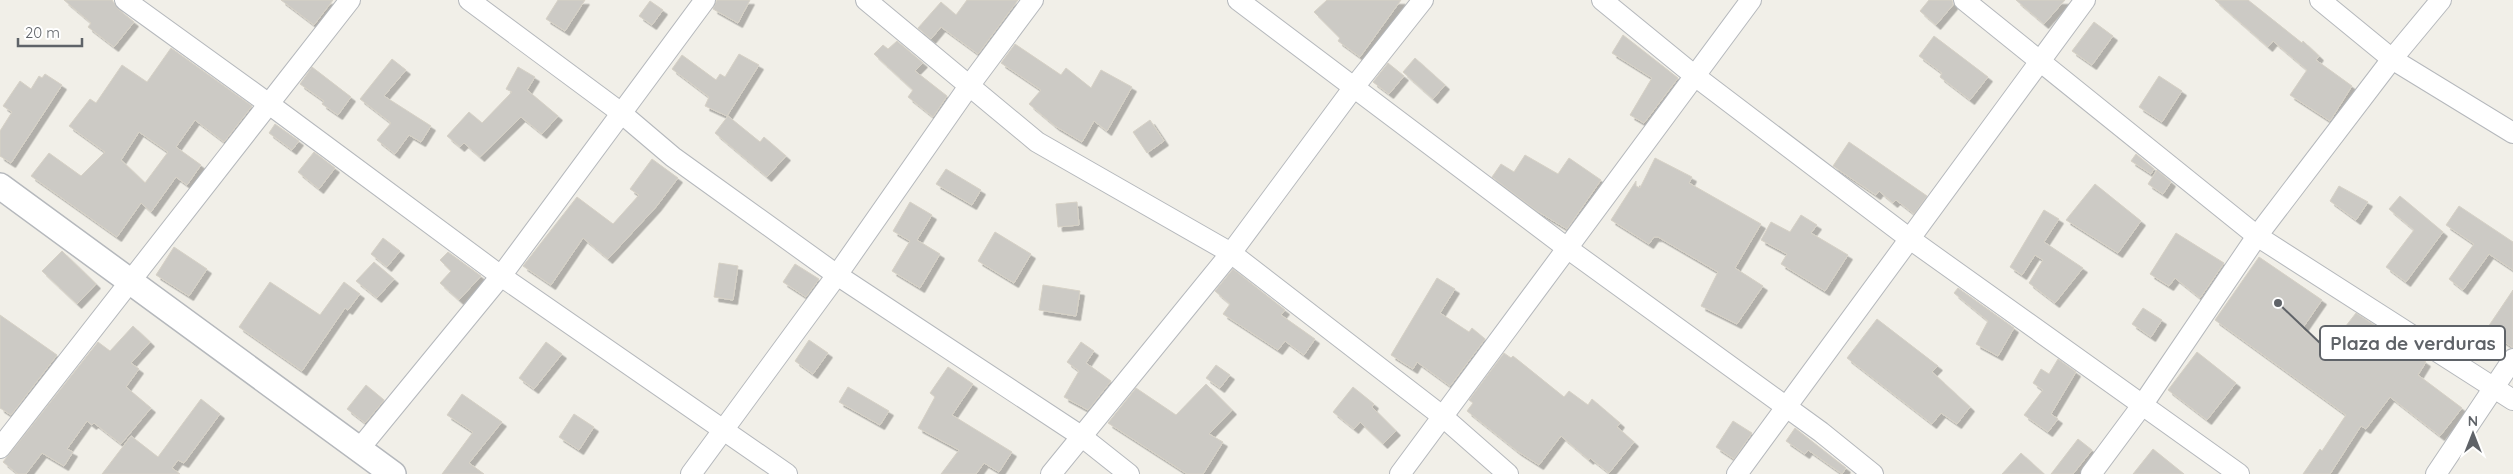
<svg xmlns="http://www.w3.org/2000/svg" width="2513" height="474" viewBox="0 0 2513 474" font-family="Quicksand,sans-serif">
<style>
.building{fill:#cccac5;stroke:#d6d1c6;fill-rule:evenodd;filter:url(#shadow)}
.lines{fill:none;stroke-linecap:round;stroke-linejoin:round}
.minor-casing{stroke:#b5b8bc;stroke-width:22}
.tertiary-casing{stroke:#b5b8bc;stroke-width:28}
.minor{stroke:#fff;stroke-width:20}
.tertiary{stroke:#fff;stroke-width:25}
.leader{fill:none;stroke:#5f6368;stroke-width:2}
.callout-dot{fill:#5f6368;stroke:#fff;stroke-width:2}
.callout{fill:#fff;stroke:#5f6368;stroke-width:2}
.callout-label{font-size:19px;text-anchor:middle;font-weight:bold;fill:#5f6368}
</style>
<defs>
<filter id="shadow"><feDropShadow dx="4.5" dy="4.5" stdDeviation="0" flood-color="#0004"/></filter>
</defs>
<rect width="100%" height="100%" fill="#f1efe8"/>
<!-- building -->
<g class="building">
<path d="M64 0H112L118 9 134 22 114 47 88 27 91 23Z"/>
<path d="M281 0H333L314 25Z"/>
<path d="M558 0H585L565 31 546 19Z"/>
<path d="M717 0H750L738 23 713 9Z"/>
<path d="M967 0H1018L978 54 941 27 931 39 918 28 941 2 956 15Z"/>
<path d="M1327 0H1401L1360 57 1338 41 1340 38 1314 12Z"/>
<path d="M1929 0H1952L1953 5 1936 25 1920 11Z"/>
<path d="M2016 0H2065L2044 24Z"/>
<path d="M2215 0H2248L2302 43 2303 41 2319 56 2316 60 2352 86 2330 121 2290 95 2307 70 2273 41 2268 47Z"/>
<path d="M650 1 663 10 652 25 639 16Z"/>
<path d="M2094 22 2113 36 2092 65 2072 51Z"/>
<path d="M1623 35 1678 78 1644 123 1630 115 1652 78 1612 53Z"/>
<path d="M1934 36 1988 77 1970 100 1940 77 1942 73 1919 56Z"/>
<path d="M897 41 923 63 915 71 947 96 933 117 908 97 913 90 874 54 883 45 888 49Z"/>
<path d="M1015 44 1061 75 1066 68 1091 88 1101 70 1132 87 1107 131 1094 121 1082 142 1055 126 1029 104 1041 90 1001 63Z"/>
<path d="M171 48 252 106 224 142 195 120 176 147 201 165 187 185 176 177 151 212 141 203 117 237 31 176 49 153 81 176 105 152 69 126 90 99 96 103 122 65 147 82ZM139 132 168 152 145 183 121 160Z"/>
<path d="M739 54 759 65 727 116 705 106 709 97 672 69 682 55 716 80 720 74 725 77Z"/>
<path d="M1415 58 1445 85 1433 99 1403 72Z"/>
<path d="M392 59 406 70 384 96 431 126 421 142 409 135 395 154 377 140 391 123 360 99Z"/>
<path d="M1388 63 1404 76 1389 94 1373 82Z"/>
<path d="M312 67 351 97 338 115 322 104 324 101 300 84Z"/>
<path d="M518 67 535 77 527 90 558 116 542 134 521 117 480 157 464 143 460 147 447 136 469 112 482 123 512 92 506 89Z"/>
<path d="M45 74 62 85 11 163 0 156V131L12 112 3 106 20 81 31 89 39 76 42 78Z"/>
<path d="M2159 76 2182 91 2162 122 2139 107Z"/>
<path d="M728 116 760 142 764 137 786 156 767 177 715 133Z"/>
<path d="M1150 120 1164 141 1147 153 1133 132Z"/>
<path d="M275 124 299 141 292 150 269 133Z"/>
<path d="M1849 142 1927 196 1914 214 1896 200 1893 203 1879 191 1876 195 1833 166Z"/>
<path d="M314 152 335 168 319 189 298 172Z"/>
<path d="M2136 154 2154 169 2151 174 2131 161Z"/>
<path d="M1525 155 1558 174 1569 158 1601 180 1567 229 1537 211 1492 177 1501 164 1514 172Z"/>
<path d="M1655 158 1692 177 1689 183 1761 224 1735 268 1763 286 1737 324 1701 306 1718 272 1658 237H1654L1649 244 1611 220 1636 181V186L1640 188Z"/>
<path d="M652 159 678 178 656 207 608 259 583 238 551 285 523 266 577 197 613 224 639 195 630 189Z"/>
<path d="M946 169 981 190 972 205 936 184Z"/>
<path d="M2157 170 2171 182 2163 194 2148 184Z"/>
<path d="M2095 184 2141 221 2118 253 2066 220Z"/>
<path d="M2339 186 2368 202 2356 220 2330 201Z"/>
<path d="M2400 196 2443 232 2406 282 2386 267 2414 230 2389 209Z"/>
<path d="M910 202 932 215 917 240 940 254 920 288 892 271 910 241 893 231Z"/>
<path d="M1077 202 1079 225 1058 227 1056 204Z"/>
<path d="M2459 206 2513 242V270L2489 254 2463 290 2449 279 2474 244 2446 225Z"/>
<path d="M2044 210 2059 219 2044 242 2083 268 2055 303 2029 283 2043 260 2035 255 2022 275 2010 267Z"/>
<path d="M1801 215 1817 225 1811 233 1848 255 1825 291 1781 264 1787 254 1761 240 1771 222 1790 232Z"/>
<path d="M995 232 1031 254 1014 283 978 261Z"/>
<path d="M2176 233 2224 263 2200 298 2175 278 2169 286 2150 274Z"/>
<path d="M383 238 400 251 387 267 371 254Z"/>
<path d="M174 247 207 269 189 296 156 275Z"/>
<path d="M62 251 96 284 77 304 42 271Z"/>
<path d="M448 252 481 276 459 300 440 283 451 271 440 260Z"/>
<path d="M2259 257 2322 300 2302 329 2328 349 2356 313 2400 342 2399 344 2426 362 2418 375 2462 408 2440 436 2390 397 2366 429 2361 426 2330 474H2303L2320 449 2322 451 2346 415 2215 320Z"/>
<path d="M374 262 394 279 377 298 356 281Z"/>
<path d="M719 263 738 266 733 300 714 297Z"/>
<path d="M795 264 819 279 806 297 783 282Z"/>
<path d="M1233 269 1285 310 1281 315 1315 339 1304 355 1285 341 1278 350 1223 314 1230 304 1215 291Z"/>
<path d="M1437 278 1455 289 1440 313 1469 332 1472 328 1485 339 1450 386 1417 362 1413 369 1391 355Z"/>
<path d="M270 282 320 315 344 282 360 294 348 310 345 308 302 371 239 327Z"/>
<path d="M1043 285 1080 291 1076 316 1039 310Z"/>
<path d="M1958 288 2014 328 1998 356 1976 344 1988 321 1954 293Z"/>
<path d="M2513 290V347H2512L2486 330Z"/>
<path d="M2143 308 2162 320 2151 337 2132 324Z"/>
<path d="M0 315 57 355 11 415 0 408Z"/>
<path d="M1877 319 1938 366 1932 372 1970 407 1957 424 1941 413 1932 424 1847 358Z"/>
<path d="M133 326 150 342 131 363 139 369 126 387 151 408 121 444 94 423 92 425 87 421 67 449 73 452 64 466 42 453 26 474H18L3 462 98 342 110 351Z"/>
<path d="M809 340 828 353 813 374 795 361Z"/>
<path d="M546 342 562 354 534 389 519 378Z"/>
<path d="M1081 342 1094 351 1086 363 1111 381 1088 410 1064 397 1079 371 1067 362Z"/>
<path d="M2197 352 2236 383 2207 420 2168 390Z"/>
<path d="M1504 353 1511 358 1513 356 1564 397 1569 391 1588 405 1592 399 1620 423 1617 427 1634 442 1609 473 1590 458 1589 460 1561 436 1539 465 1517 451 1467 411 1473 403 1469 400Z"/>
<path d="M2058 359 2076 372 2051 414 2058 419 2048 432 2024 415 2043 390 2033 383 2041 369 2049 374Z"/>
<path d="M1216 365 1230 375 1220 388 1206 378Z"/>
<path d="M948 367 973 384 952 415 1012 452 999 472 984 463 976 474H941L959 450 918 428 935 397 930 393Z"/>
<path d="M1206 384 1232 410 1209 434 1223 442 1203 474H1187L1108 423 1136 388 1176 415Z"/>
<path d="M366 385 384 400 365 423 347 409Z"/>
<path d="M848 387 889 411 880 425 839 402Z"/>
<path d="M1353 387 1374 404 1372 407 1396 431 1383 444 1360 422 1354 429 1333 412Z"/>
<path d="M462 394 502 422 469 463 484 474H442L473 432 447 415Z"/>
<path d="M201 399 220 414 184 463 178 460 172 468 180 474H102L131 436 158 457Z"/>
<path d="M574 414 594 427 579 450 559 437Z"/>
<path d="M1733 421 1752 433 1734 459 1716 447Z"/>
<path d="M1795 428 1846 468 1842 474 1808 450 1805 454 1786 441Z"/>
<path d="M2078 439 2092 450 2073 474H2051Z"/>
<path d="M2153 449 2184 474H2133Z"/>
<path d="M2021 453 2044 474H2002Z"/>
</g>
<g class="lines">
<defs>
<g id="minor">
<path d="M125 0 269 104 501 276 787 474"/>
<path d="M469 0 620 112 673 157 837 275 1081 436 1129 474"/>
<path d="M866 0 1037 142 1231 253 1442 416 1508 474"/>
<path d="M1238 0 1567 248 1821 432 1873 474"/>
<path d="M1602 0 1695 76 1910 239 2239 474"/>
<path d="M1964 0 2257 236 2513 400"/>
<path d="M2320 0 2392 59 2513 133"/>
<path d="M0 448 350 0"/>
<path d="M360 448 501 276 705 0"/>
<path d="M691 474 837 275 969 86 1033 0"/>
<path d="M1051 474 1231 253 1354 87 1423 0"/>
<path d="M1400 474 1751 0"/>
<path d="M1737 474 2085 0"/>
<path d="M2091 474 2143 404 2257 236 2392 59 2441 0"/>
<path d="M2436 474 2513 359"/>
</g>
<path id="tertiary" d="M0 186 393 474"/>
</defs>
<!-- minor casing -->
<use href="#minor" class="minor-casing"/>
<!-- tertiary casing -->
<use href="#tertiary" class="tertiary-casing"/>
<!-- minor -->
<use href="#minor" class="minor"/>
<!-- tertiary -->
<use href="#tertiary" class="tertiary"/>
</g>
<!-- callouts -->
<path class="leader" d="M2278 303L2320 343"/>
<circle class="callout-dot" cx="2278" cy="303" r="5"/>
<rect class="callout" x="2320" y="326" width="185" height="34" rx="5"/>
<g class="callout-label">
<text x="2413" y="350">Plaza de verduras</text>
</g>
<!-- north arrow -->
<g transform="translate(2473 434)" stroke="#ffffff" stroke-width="4" paint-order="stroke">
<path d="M0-4L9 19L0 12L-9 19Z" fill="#5f6368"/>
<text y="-8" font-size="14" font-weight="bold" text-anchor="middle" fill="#5f6368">N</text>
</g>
<!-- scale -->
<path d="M18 38v8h64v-8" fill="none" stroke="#5f6368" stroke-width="2.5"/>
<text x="25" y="38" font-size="15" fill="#5f6368" stroke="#ffffff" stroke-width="4" paint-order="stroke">20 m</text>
</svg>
